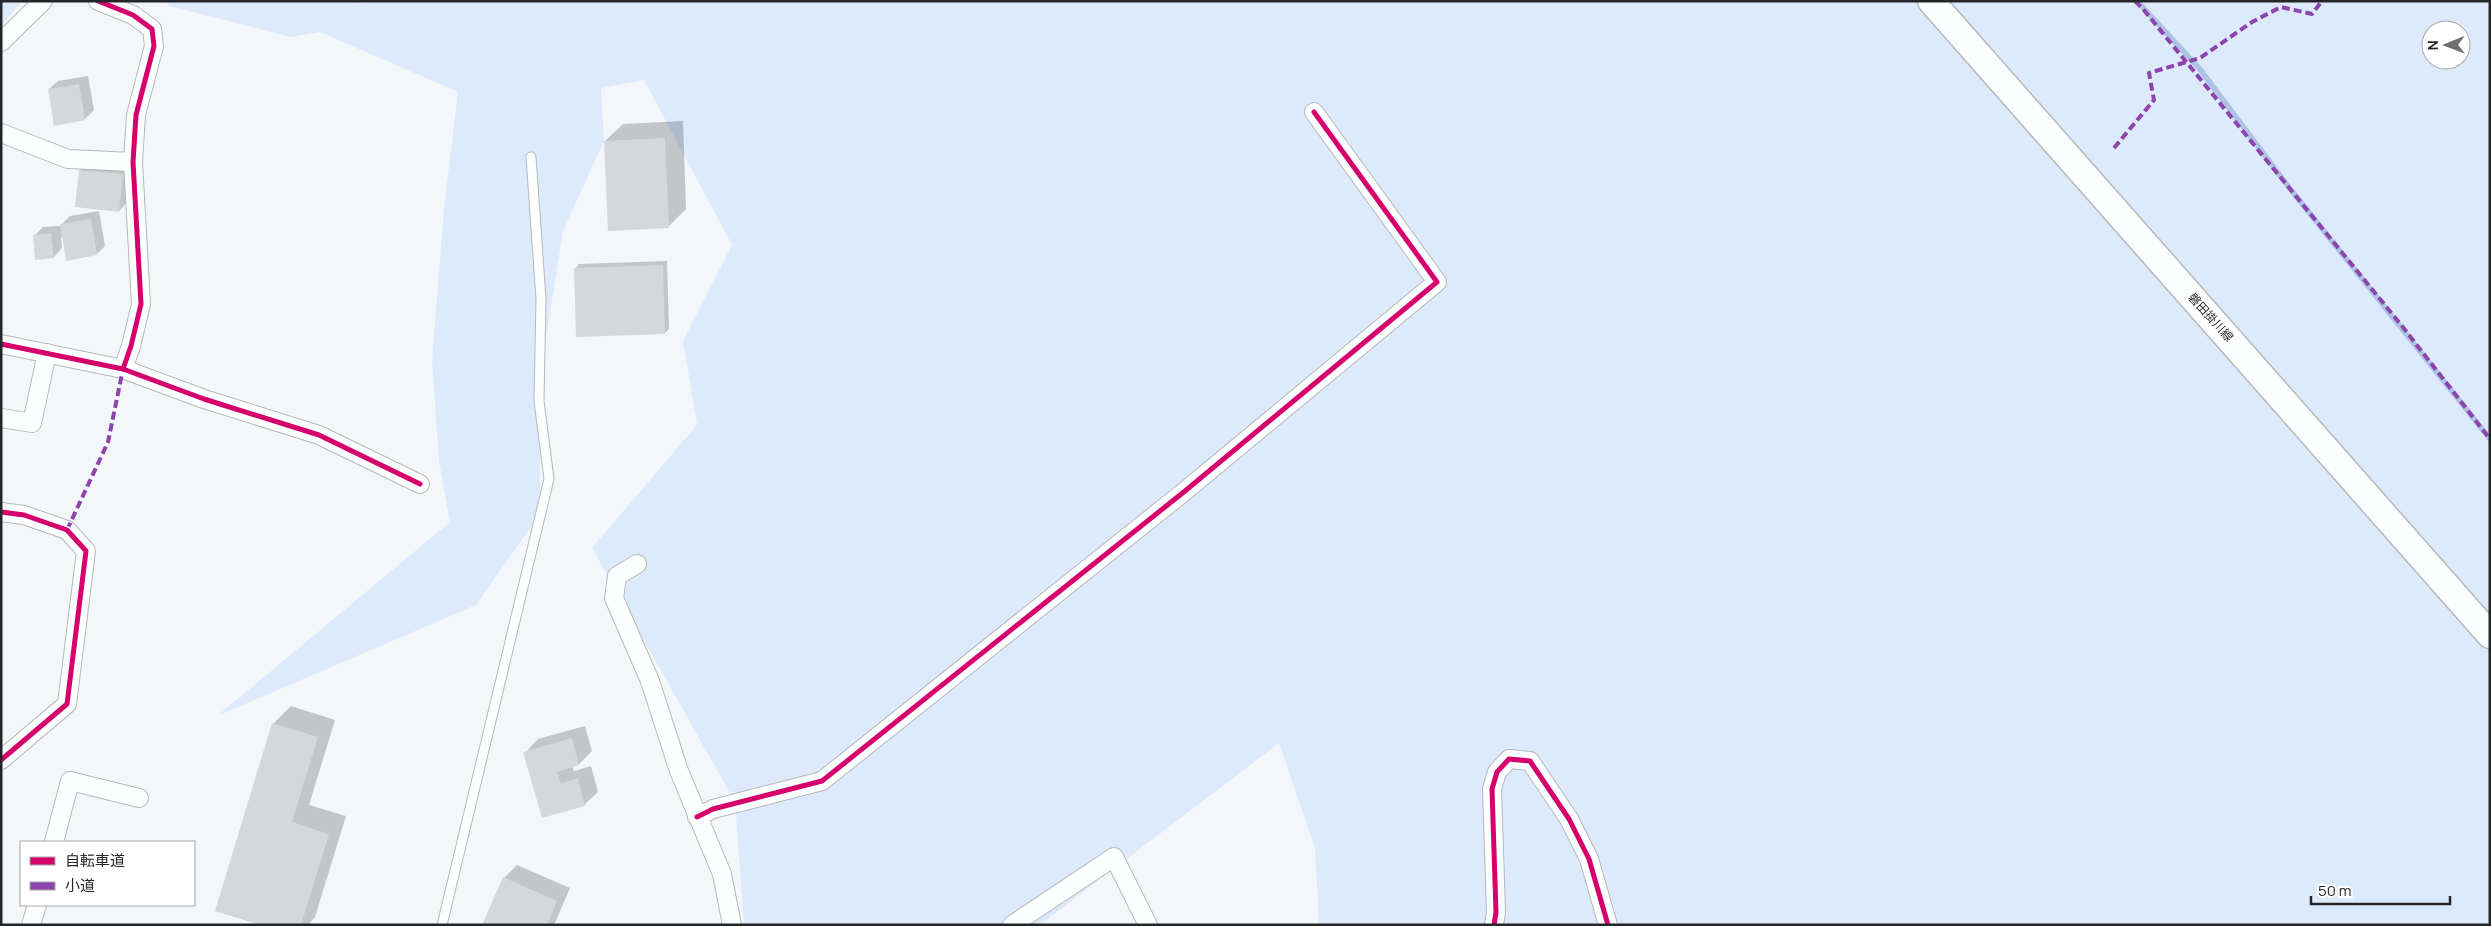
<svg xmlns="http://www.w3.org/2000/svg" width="2491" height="926" viewBox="0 0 2491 926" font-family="Manrope,'Noto Sans JP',sans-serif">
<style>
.green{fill:#ddeafc;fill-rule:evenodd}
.shadow{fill:#0003}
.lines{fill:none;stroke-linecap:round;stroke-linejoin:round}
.stream{stroke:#aec3e4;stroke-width:5.5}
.building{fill:#d5d7da}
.service-casing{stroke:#b6b8ba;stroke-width:11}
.minor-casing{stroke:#b6b8ba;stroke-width:20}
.secondary-casing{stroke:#b6b8ba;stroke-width:29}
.service{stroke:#fdfefe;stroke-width:9}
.minor{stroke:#fdfefe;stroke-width:18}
.secondary{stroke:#fdfefe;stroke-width:26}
.quiet{stroke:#8e44ad;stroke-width:4;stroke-dasharray:8 4;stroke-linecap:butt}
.cycleway-casing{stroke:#fff;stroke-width:8}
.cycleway{stroke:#d6006c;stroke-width:5}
.labels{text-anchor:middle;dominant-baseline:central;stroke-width:4;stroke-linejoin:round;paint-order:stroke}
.street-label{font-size:12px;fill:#252629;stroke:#fff}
</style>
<rect width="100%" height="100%" fill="#f4f7fa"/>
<!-- green -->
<g class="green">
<path d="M1 1H22L1 26Z"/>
<path d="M166 1H362L358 4 376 1H2490V925H1319L1315 848 1279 743 1040 925H744L735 802 592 548 697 425 683 341 732 245 644 80 601 88 604 141 563 231 540 376V514L476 605 217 716 450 522 439 462 432 361 444 208 458 92 320 32 291 37 169 6ZM2431 30H2461V60H2431Z"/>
</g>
<!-- shadow -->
<g class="shadow">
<path d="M88 76 94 110 85 119 49 89 58 81Z"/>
<path d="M683 121 686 209 669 226 605 141 623 124Z"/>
<path d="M94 157 136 161 132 197 119 211 80 171Z"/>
<path d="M99 211 105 246 97 254 63 237H61L62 248 54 257 35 235 43 227 60 226 70 216Z"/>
<path d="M667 261 669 329 665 333 575 269 579 264Z"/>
<path d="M291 706 335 720 309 805 346 816 315 917 308 925H264L273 724Z"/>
<path d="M585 726 592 751 579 764 572 766 574 771 591 766 598 792 584 805 525 753 538 739Z"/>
<path d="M517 865 570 888 554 925H484L504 878Z"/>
</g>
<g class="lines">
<!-- stream -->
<path class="stream" d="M2137 1 2199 68 2288 186 2490 439"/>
</g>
<!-- building -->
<g class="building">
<path d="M79 84 85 120 54 126 48 89Z"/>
<path d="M665 138 669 228 608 231 604 141Z"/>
<path d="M79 170 123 174 119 212 75 207Z"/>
<path d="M91 219 97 255 66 261 60 224Z"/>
<path d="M51 233 54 258 35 260 33 235Z"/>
<path d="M663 265 665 334 576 337 574 268Z"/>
<path d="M272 723 318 737 292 822 329 834 301 925H260L215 911Z"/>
<path d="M572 738 579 765 557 772 561 783 578 778 585 806 542 818 523 752Z"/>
<path d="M503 877 557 901 547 925H482Z"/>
</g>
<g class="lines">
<defs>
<path id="service" d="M442 925 549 479 539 401 541 299 531 157"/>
<g id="minor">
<path d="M98 1 133 15 152 29 154 46 136 115 133 162 141 304 131 346 123 369"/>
<path d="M1 42 43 1"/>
<path d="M1 133 68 159 133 162"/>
<path d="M1 344 123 369 204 399 319 435 420 484"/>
<path d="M1 418 32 423 47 353"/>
<path d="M1 512 24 515 67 530 86 551 67 704 1 760"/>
<path d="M637 564 617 576 614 598 650 681 679 771 722 874 732 925"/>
<path d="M697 817 713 809 822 781 1185 491 1437 282 1314 112"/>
<path d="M54 842 70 781 139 798"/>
<path d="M31 925 37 905"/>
<path d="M1012 925 1114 857 1148 925"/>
<path d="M1494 925 1496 912 1492 789 1497 772 1509 759 1530 761 1569 819 1589 859 1608 925"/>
</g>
<path id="secondary" d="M1931 1 2490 635"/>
</defs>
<!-- service casing -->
<use href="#service" class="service-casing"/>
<!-- minor casing -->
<use href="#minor" class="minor-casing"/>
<!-- secondary casing -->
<use href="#secondary" class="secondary-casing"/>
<!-- service -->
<use href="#service" class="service"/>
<!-- minor -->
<use href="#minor" class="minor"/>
<!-- secondary -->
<use href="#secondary" class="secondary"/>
<!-- quiet -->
<g class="quiet">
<path d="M2135 1 2143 9 2402 326 2490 439"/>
<path d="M2114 148 2154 100 2149 73 2200 58 2252 22 2281 7 2312 14 2322 1"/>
<path d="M67 530 108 442 123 369"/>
</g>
<defs>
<g id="cycleway">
<path d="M98 1 133 15 152 29 154 46 136 115 133 162 141 304 131 346 123 369"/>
<path d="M1 344 123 369 204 399 319 435 420 484"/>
<path d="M1 512 24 515 67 530 86 551 67 704 1 760"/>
<path d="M697 817 713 809 822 781 1185 491 1437 282 1314 112"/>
<path d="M1494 925 1496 912 1492 789 1497 772 1509 759 1530 761 1569 819 1589 859 1608 925"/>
</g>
</defs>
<!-- cycleway casing -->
<use href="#cycleway" class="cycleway-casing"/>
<!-- cycleway -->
<use href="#cycleway" class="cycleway"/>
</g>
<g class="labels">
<!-- street labels -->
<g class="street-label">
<text transform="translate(2211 317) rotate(48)">磐田掛川線</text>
</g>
</g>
<!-- border -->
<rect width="2491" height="926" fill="none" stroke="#252629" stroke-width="5"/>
<!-- legend -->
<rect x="20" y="841" width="175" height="65" fill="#ffffff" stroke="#a8a8a9"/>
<rect x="30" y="857" width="25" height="8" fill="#d6006c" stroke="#a8a8a9"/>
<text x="65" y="866" font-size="15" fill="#252629">自転車道</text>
<rect x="30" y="882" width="25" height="8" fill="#8e44ad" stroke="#a8a8a9"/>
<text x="65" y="891" font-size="15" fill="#252629">小道</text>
<!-- north arrow -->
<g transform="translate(2446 45) rotate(269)"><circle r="24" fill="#ffffff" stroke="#a8a8a9"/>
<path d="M0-4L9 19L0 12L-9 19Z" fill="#6d6f72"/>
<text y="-8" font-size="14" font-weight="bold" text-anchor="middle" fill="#252629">N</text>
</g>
<!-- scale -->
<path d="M2311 896v8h139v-8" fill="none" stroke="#252629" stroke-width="2.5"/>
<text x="2318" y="896" font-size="15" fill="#252629" stroke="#ffffff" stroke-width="4" paint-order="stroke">50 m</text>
</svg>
